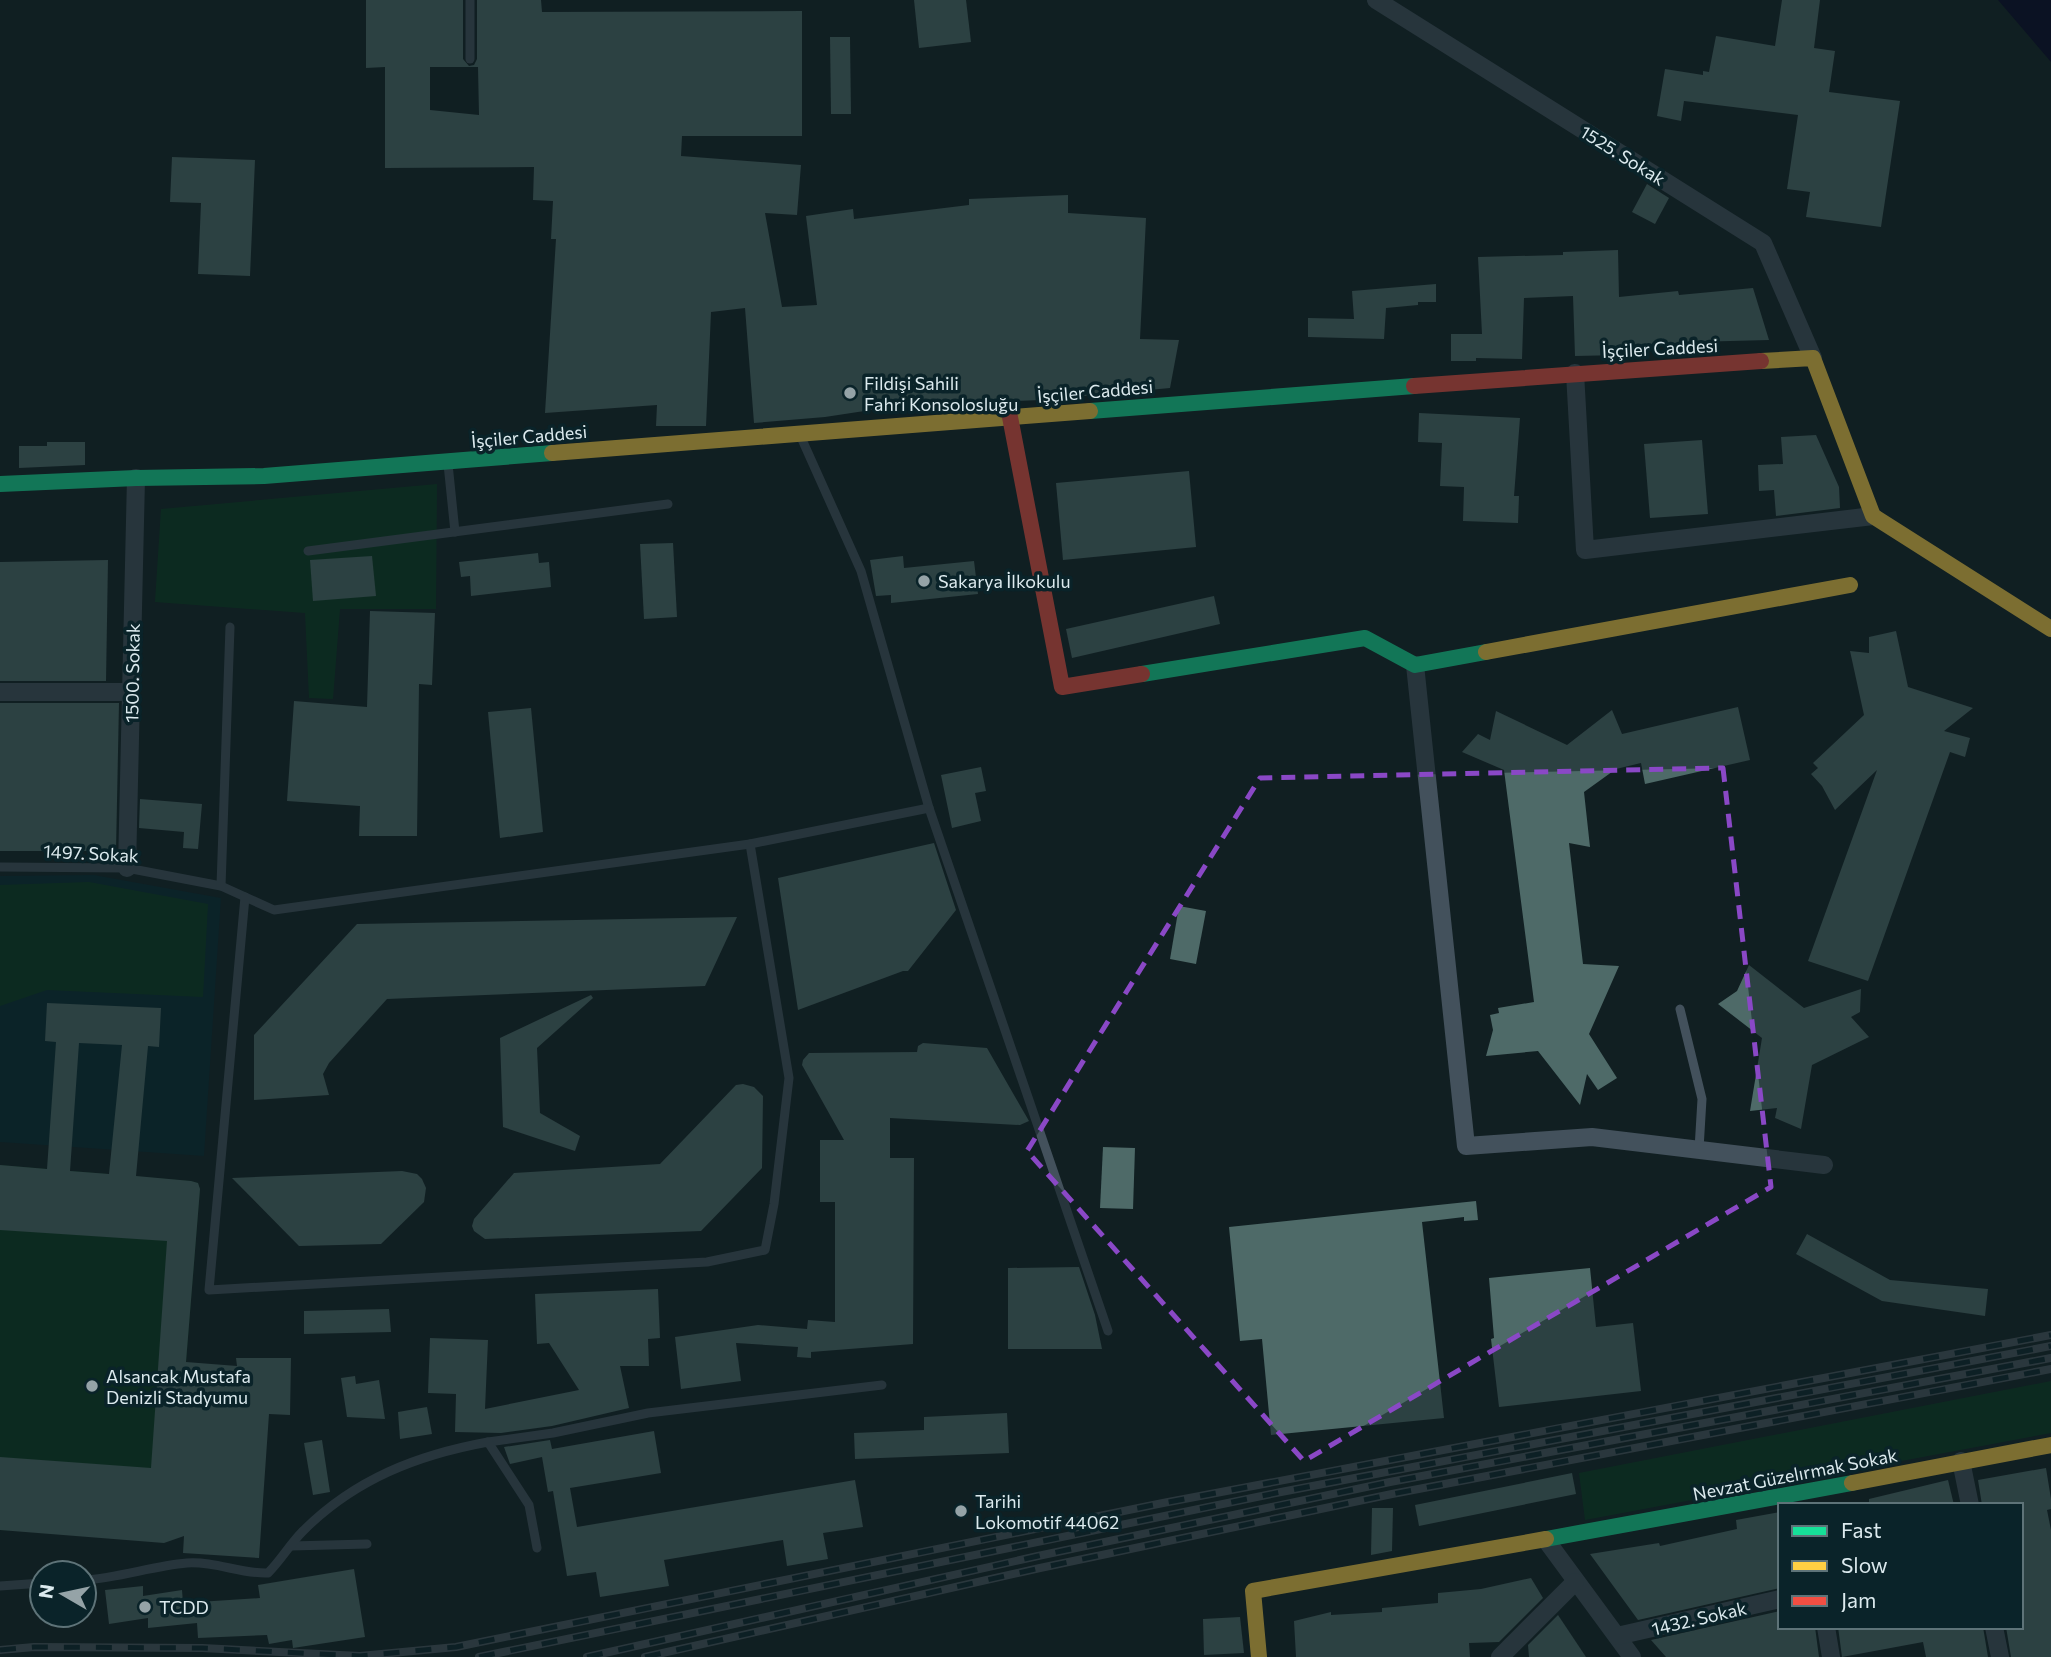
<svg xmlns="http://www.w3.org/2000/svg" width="2051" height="1657" viewBox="0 0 2051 1657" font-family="Commissioner,sans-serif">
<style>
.built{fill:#06282f}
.green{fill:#08391e}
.water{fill:#050324}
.building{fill:#4e6a68;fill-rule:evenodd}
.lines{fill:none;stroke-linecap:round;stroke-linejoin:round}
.lane{stroke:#43515c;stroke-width:9}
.street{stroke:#43515c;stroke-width:18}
.fast{stroke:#16e098;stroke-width:16}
.slow{stroke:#ffcf43;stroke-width:16}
.jam{stroke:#f24e42;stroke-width:16}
.rail-casing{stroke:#4b565e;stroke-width:8}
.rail{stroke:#0a2329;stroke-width:5;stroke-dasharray:16;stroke-linecap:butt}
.marked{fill:none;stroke:#8a48c6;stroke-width:5;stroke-dasharray:14 9;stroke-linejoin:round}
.poi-dot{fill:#95a3a7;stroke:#0a2329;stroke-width:2.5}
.labels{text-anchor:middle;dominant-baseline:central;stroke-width:7;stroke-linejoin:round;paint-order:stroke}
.street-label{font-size:18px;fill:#dceaee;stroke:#0a2329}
.poi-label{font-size:18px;fill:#dceaee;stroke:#0a2329;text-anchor:start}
</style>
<rect width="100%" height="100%" fill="#111f22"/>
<!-- built -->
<path class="built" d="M94 875 221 898 204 1156 0 1142V876Z"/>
<!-- green -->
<g class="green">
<path d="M437 484 436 609H340L333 699 309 698 305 613 155 602 161 509Z"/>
<path d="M89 882 208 904 203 997 47 990 0 1006V885Z"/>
<path d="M0 1165 191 1181 198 1183 200 1189 172 1536 0 1530Z"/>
<path d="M2051 1381V1433L1585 1520 1579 1473Z"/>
</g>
<!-- water -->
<path class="water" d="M1998 0H2051V62Z"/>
<!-- building -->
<g class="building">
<path d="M366 0H463V59L469 66 474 65 477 59V0H541L542 12 802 11V136H682L681 156 801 165 797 215 765 213 782 307 817 305 806 216 853 209 854 219 969 205V199L1068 195V213L1146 218 1140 339 1179 340 1170 388 1041 400 969 403 884 410V408L825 417 754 423 745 308 711 312 706 426H656L657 405 545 413 556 239H551L553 201 533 200 534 167 385 168V67L366 68ZM430 67H478L479 115 430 110Z"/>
<path d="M914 0H966L971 42 919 48Z"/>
<path d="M1782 0H1820L1814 48 1835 51 1829 92 1900 101 1881 227 1806 217 1810 192 1787 189 1798 115 1684 101 1681 121 1657 116 1665 69 1703 75V71L1709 72 1716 36 1775 46Z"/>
<path d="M830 37H850L851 114H831Z"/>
<path d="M172 157 255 160 250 276 198 274 201 203 170 202Z"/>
<path d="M1647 184 1669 198 1655 224 1632 212Z"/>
<path d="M1618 250 1619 297 1678 291 1679 295 1753 288 1769 340 1692 342 1652 347 1653 350 1621 353V355L1575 356 1573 296 1524 298 1522 359 1476 358V361H1451V334H1482L1478 257 1563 255V252Z"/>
<path d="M1436 284V302H1418V305L1386 308 1384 339 1308 337V318L1354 319 1352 291Z"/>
<path d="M1419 413 1520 418 1514 496H1519L1518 523 1463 521 1464 487 1440 486 1442 443 1418 442Z"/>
<path d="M1816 435 1839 487 1840 508 1776 516 1774 490 1759 491 1758 465 1783 464 1781 437Z"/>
<path d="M1702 440 1708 514 1650 518 1644 444Z"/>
<path d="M47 442H85V465L19 468V446H47Z"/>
<path d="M1189 471 1196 547 1063 560 1056 483Z"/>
<path d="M673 543 677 617 644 619 640 544Z"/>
<path d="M538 553 539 563 549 562 551 587 471 596 470 576 461 577 459 562Z"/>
<path d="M372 556 376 596 313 601 310 560Z"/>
<path d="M903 556 904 568 974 561 978 594 891 603V595L876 596 870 560Z"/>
<path d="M108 560 106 681H0V562Z"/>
<path d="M1214 596 1220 624 1072 658 1066 629Z"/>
<path d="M370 611 435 613 432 685 419 684 417 836H359L360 806 287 801 294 701 367 707Z"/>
<path d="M1896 631 1908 687 1973 708 1944 731 1970 738 1965 757 1950 752 1868 981 1808 961 1877 770 1835 810 1822 786 1811 774 1818 768 1813 763 1864 715 1850 651 1869 653V637Z"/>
<path d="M0 703H119L116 851H0Z"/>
<path d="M1738 707 1750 760 1645 784 1641 763 1616 769 1584 792 1590 847 1569 843 1583 964 1619 966 1589 1034 1617 1078 1598 1090 1587 1074 1580 1105 1538 1051 1486 1056 1493 1030 1490 1015 1499 1013 1498 1008 1534 1002 1504 770 1462 752 1478 734 1490 740 1496 711 1567 745 1612 710 1622 734Z"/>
<path d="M531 708 543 832 500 838 488 712Z"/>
<path d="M981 767 986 791 975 793 981 821 952 828 941 775Z"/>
<path d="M140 799 202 804 198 849 183 848 184 832 139 828Z"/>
<path d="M934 843 956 910 908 971H903L798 1010 778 878Z"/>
<path d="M1179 906 1206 911 1196 964 1170 959Z"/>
<path d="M737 917 705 986 387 999 329 1063 323 1074 329 1095 254 1100V1035L357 924Z"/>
<path d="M1749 965 1804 1008 1861 989 1860 1012 1851 1017 1869 1037 1812 1065 1801 1129 1775 1118 1777 1108 1750 1111 1762 1038 1718 1004 1737 991Z"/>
<path d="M591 995 593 998 537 1048 540 1113 580 1136 575 1151 503 1127 500 1038Z"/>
<path d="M47 1003 161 1008 159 1047 148 1046 136 1176 191 1181 198 1183 200 1189 186 1362 237 1366 236 1358H291L290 1415 269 1414 259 1558 183 1553 184 1536 164 1543 0 1530V1457L151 1468 167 1241 0 1230V1165L47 1169 56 1042 45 1041ZM79 1043 122 1045 109 1174 70 1171Z"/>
<path d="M923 1043 987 1048 1029 1121 1020 1125 890 1118V1158H914L913 1344 811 1352V1358L797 1357 798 1347 736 1343 741 1381 681 1389 675 1337 758 1325 807 1329 808 1320 835 1322V1202H820V1140H844L802 1065 803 1060 809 1053 917 1052 918 1046Z"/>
<path d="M743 1084 754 1087 763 1096 762 1168 701 1231 485 1239 474 1231 472 1226 474 1219 514 1173 660 1164 736 1085Z"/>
<path d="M1103 1147 1135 1148 1133 1209 1100 1208Z"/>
<path d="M402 1171 417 1174 422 1179 426 1188 424 1202 381 1244 299 1246 232 1178Z"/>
<path d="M1476 1201 1478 1220 1464 1221V1217L1422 1222 1444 1418 1271 1435 1262 1339 1240 1341 1229 1227Z"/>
<path d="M1807 1234 1890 1280 1988 1289 1985 1316 1882 1301 1796 1254Z"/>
<path d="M1079 1267 1095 1315 1102 1349H1008V1268Z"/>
<path d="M1590 1268 1596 1327 1633 1323 1641 1391 1499 1407 1491 1339 1494 1338 1489 1278Z"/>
<path d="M658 1289 660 1338 648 1339 649 1366H620L629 1408 552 1426 501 1433 455 1432 456 1394 428 1393 430 1338 488 1340 485 1409 579 1390 549 1343 537 1344 535 1294Z"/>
<path d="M389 1309 391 1332 304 1334V1311Z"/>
<path d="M355 1376 356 1384 379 1380 385 1419 347 1417 341 1378Z"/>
<path d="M427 1407 432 1434 400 1439 398 1412Z"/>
<path d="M1007 1413 1009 1453 855 1459 854 1433 924 1430V1417Z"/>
<path d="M654 1431 661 1473 570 1488 577 1527 855 1480 863 1527 823 1533 828 1559 787 1566 783 1540 664 1560 669 1586 600 1597 596 1572 567 1576 553 1491 548 1492 542 1457 510 1464 504 1447 550 1440 552 1449Z"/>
<path d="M322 1440 330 1492 313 1495 304 1443Z"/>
<path d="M2046 1468 2051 1499V1509L2047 1510 2051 1530V1657H2011L2006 1627H2021V1505H1982L1978 1480Z"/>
<path d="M1572 1473 1576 1494 1419 1526 1415 1505Z"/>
<path d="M1948 1480 1954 1505H1869V1499Z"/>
<path d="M1372 1508H1393L1392 1551 1371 1555Z"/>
<path d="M1780 1512V1588L1638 1620 1590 1554 1659 1543 1660 1546 1737 1529 1736 1520Z"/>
<path d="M354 1569 365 1637 293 1648 292 1640 269 1644 267 1635 198 1638 197 1623 148 1628V1618L109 1624 105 1590 143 1586V1596L182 1590 183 1603 260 1598 258 1585Z"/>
<path d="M1531 1578 1543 1598 1499 1642 1469 1643 1470 1657H1296L1294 1621 1331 1612V1615L1382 1612V1608L1438 1603V1593L1481 1589Z"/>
<path d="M1780 1611V1627H1815L1819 1657H1666L1651 1640Z"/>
<path d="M1558 1615 1586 1657H1529L1528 1645Z"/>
<path d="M1240 1617 1244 1653 1204 1655 1203 1619Z"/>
<path d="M1838 1627H1983L1988 1657H1926L1923 1642 1842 1657Z"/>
</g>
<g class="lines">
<!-- lane -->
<g class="lane">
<path d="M470 0V59"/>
<path d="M800 435 861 571 929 808 1108 1331"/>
<path d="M448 464 455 532"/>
<path d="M308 551 668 504"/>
<path d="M0 867 127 868 221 886 274 910 750 844 929 808"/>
<path d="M221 886 230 627"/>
<path d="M245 897 209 1290 707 1262 765 1250 774 1204 789 1078 750 844"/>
<path d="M1680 1009 1702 1099 1699 1149"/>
<path d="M488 1442 553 1433 648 1413 882 1385"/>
<path d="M291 1546 367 1544"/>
<path d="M84 1580C119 1578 152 1566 187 1563 215 1561 241 1574 268 1573 281 1560 290 1544 303 1531 355 1479 417 1455 488 1442L529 1505 537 1548"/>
<path d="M0 1586 42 1583"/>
</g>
<!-- street -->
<g class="street">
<path d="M1376 0 1763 243 1813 358"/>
<path d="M1575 373 1585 550 1873 516"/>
<path d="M1415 665 1466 1146 1592 1137 1824 1165"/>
<path d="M0 692H131"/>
<path d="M127 868 136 478"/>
<path d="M1961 1461 1970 1505"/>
<path d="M1546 1540 1632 1657"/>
<path d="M1826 1627 1831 1657"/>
<path d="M1994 1627 2000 1657"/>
<path d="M1617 1636 1780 1599"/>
<path d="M1500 1657 1575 1582"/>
</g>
<!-- fast -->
<g class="fast">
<path d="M1090 411 1414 386"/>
<path d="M0 484 136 478 264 476 552 453"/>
<path d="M1142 674 1365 638 1415 665 1486 652"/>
<path d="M1546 1539 1852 1483"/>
</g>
<!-- slow -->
<g class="slow">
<path d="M1761 361 1813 358 1873 516 2051 629"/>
<path d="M552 453 1090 411"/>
<path d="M1486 652 1850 585"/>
<path d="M1852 1483 2051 1445"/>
<path d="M1259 1657 1253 1591 1546 1539"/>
</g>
<!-- jam -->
<g class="jam">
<path d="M1414 386 1761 361"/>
<path d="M1010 417 1062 687 1142 674"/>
</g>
<defs>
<g id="rail">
<path d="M0 1650 34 1647 202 1648 360 1656 456 1647 1163 1503 2051 1335"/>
<path d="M479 1657 1281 1492 2051 1346"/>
<path d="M587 1657 1038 1556 1390 1482 2051 1358"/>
<path d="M645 1657 1040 1568 1392 1494 2051 1369"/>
</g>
</defs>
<!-- rail casing -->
<use href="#rail" class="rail-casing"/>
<!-- rail -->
<use href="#rail" class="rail"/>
</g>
<!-- marked area -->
<path d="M0 0H2051V1657H0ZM1723 768 1771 1187 1304 1461 1027 1151 1260 778Z" fill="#111f22" fill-opacity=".55" fill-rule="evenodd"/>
<path class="marked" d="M1723 768 1771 1187 1304 1461 1027 1151 1260 778Z"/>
<!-- markers -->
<g class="poi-dot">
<circle cx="850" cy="393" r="7"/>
<circle cx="924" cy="581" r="7"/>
<circle cx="92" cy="1386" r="7"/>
<circle cx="961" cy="1511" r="7"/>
<circle cx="145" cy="1607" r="7"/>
</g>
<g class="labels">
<!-- street labels -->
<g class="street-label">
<text transform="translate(1623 155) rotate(32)">1525. Sokak</text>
<text transform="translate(1660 348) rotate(-3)">İşçiler Caddesi</text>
<text transform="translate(1095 391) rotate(-5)">İşçiler Caddesi</text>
<text transform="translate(529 436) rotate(-5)">İşçiler Caddesi</text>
<text transform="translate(132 673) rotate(-89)">1500. Sokak</text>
<text transform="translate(91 853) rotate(3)">1497. Sokak</text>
<text transform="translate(1795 1474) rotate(-11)">Nevzat Güzelırmak Sokak</text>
<text transform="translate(1699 1618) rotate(-13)">1432. Sokak</text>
</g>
<!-- poi labels -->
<g class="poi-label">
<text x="864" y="383">Fildişi Sahili<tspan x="864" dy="21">Fahri Konsolosluğu</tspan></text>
<text x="938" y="581">Sakarya İlkokulu</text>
<text x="106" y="1376">Alsancak Mustafa<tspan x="106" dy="21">Denizli Stadyumu</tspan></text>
<text x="975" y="1501">Tarihi<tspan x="975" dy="21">Lokomotif 44062</tspan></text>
<text x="159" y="1607">TCDD</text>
</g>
</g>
<!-- legend -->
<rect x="1778" y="1503" width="245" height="126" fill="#0a2329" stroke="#5e7378" stroke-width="2"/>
<rect x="1792" y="1526" width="35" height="10" fill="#16e098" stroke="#5e7378" stroke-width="2"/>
<text x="1841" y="1538" font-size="21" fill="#dceaee">Fast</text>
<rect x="1792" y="1561" width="35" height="10" fill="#ffcf43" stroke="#5e7378" stroke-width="2"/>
<text x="1841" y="1573" font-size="21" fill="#dceaee">Slow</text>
<rect x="1792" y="1596" width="35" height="10" fill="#f24e42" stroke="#5e7378" stroke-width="2"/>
<text x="1841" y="1608" font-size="21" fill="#dceaee">Jam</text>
<!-- north arrow -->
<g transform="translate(63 1594) rotate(279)"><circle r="33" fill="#0a2329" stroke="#5e7378" stroke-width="2"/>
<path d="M0-5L12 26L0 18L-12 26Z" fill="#95a3a7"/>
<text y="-10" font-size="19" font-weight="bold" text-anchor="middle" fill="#dceaee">N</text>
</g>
</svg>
